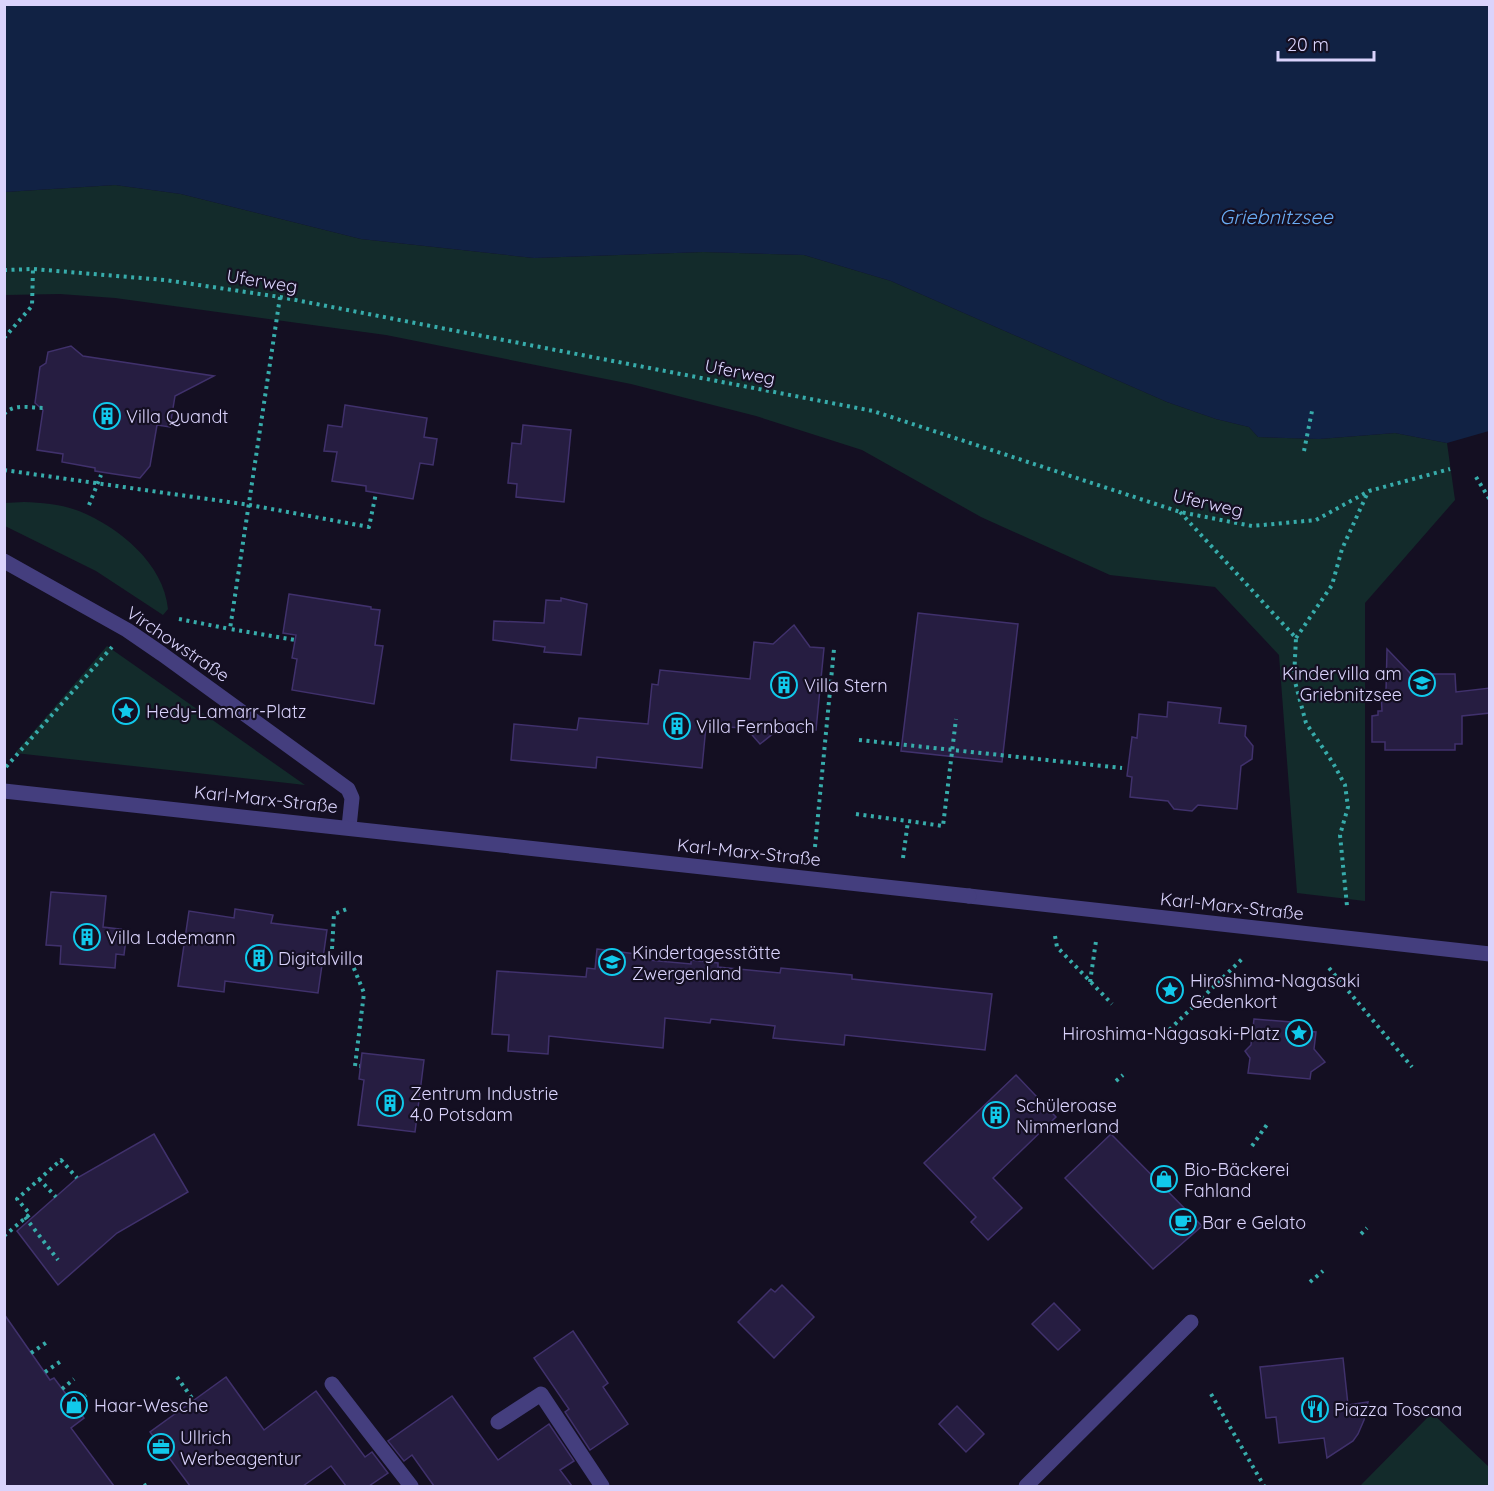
<svg xmlns="http://www.w3.org/2000/svg" width="1494" height="1491" viewBox="0 0 1494 1491" font-family="Quicksand,sans-serif">
<style>
.green{fill:#132b2b}
.water{fill:#124}
.building{fill:#261d41;stroke:#40316c;stroke-width:1.5}
.lines{fill:none;stroke-linecap:round;stroke-linejoin:round}
.path{stroke:#37acab;stroke-width:4;stroke-dasharray:3 4.5;stroke-linecap:butt}
.service{stroke:#443e7e;stroke-width:15}
.minor{stroke:#443e7e;stroke-width:15}
.tertiary{stroke:#443e7e;stroke-width:15}
.labels{text-anchor:middle;dominant-baseline:central;stroke-width:4.5;stroke-linejoin:round;paint-order:stroke}
.street-label{font-size:18px;fill:#dad3fc;stroke:#140f22}
.poi-label{font-size:18px;fill:#dad3fc;stroke:#140f22;text-anchor:start}
.water-label{font-size:20px;font-style:italic;fill:#69acf4;stroke:#140f22}
</style>
<rect width="100%" height="100%" fill="#140f22"/>
<!-- green -->
<g class="green">
<path d="M115 185 181 194 361 239 534 258 703 252 804 255 891 281 1167 402 1216 419 1249 427 1258 437 1319 439 1395 433 1447 443 1455 500 1365 603V901L1297 893 1279 655 1215 587 1110 575 981 517 862 450 756 416 631 384 386 335 115 298 60 294 5 295V192Z"/>
<path d="M24 502C42 503 61 504 79 511 119 527 164 564 168 609L163 615 96 571 5 526V503Z"/>
<path d="M107 646 305 785 15 753Z"/>
<path d="M1432 1413 1489 1467V1486H1360Z"/>
</g>
<!-- water -->
<path class="water" d="M5 4 1489 5V431L1447 443 1395 433 1319 439 1258 437 1249 427 1216 419 1167 402 891 281 804 255 703 252 534 258 361 239 181 194 115 185 5 192Z"/>
<!-- building -->
<g class="building">
<path d="M71 346 83 356 214 376 175 396 170 427 157 425 150 466 140 478 95 471V468L62 462 63 454 37 450 43 410 35 403 40 367 46 363 48 352Z"/>
<path d="M345 405 427 418 424 437 437 439 433 465 420 463 413 499 366 491V486L332 481 337 452 324 451 328 425 342 427Z"/>
<path d="M523 425 571 430 564 502 516 497 517 484 508 483 512 443 521 444Z"/>
<path d="M289 594 371 607V609L380 610 375 645 383 646 374 704 292 690 297 659 292 658 296 635 283 633Z"/>
<path d="M561 598 587 604 581 655 544 652 545 647 493 640 494 621 544 623 546 600 561 601Z"/>
<path d="M918 613 1018 624 1002 762 901 751Z"/>
<path d="M794 625 810 647 824 648 816 730 779 729 760 744 746 728 706 726 702 768 597 757 596 768 511 760 514 724 577 730 579 718 648 724 652 684 658 685 660 670 750 679 754 642 773 644Z"/>
<path d="M1387 649 1411 674H1455L1456 692 1490 688V713L1462 716V744H1455V750H1385V742H1372V716L1378 715V711H1382L1381 692H1386Z"/>
<path d="M1168 702 1221 708 1219 723 1246 726 1245 736 1253 746 1252 759 1241 766 1237 809 1198 805 1192 811 1174 809 1168 801 1130 797 1132 777 1127 776 1132 737 1137 738 1139 714 1167 717Z"/>
<path d="M51 892 106 896 103 927 127 930 124 955 116 954 115 968 60 964 61 946 46 945Z"/>
<path d="M235 909 273 915 271 923 327 930 318 993 225 981 224 992 178 986 189 911 234 918Z"/>
<path d="M597 949 644 955 648 960 691 964V960L718 963V967L780 973 781 968 852 975V979L992 994 985 1050 845 1035 844 1045 773 1038 775 1026 711 1019 710 1023 665 1018 663 1048 549 1036 548 1054 508 1051 509 1035 492 1034 497 971 586 977 587 968 595 969Z"/>
<path d="M1254 1019 1291 1022 1290 1030 1316 1032 1314 1049 1325 1062 1311 1072 1310 1079 1248 1073 1250 1058 1245 1051 1251 1045Z"/>
<path d="M362 1053 424 1060 415 1132 358 1125 364 1080 359 1079Z"/>
<path d="M1016 1075 1056 1117 993 1178 1022 1208 988 1240 971 1222 976 1217 924 1163Z"/>
<path d="M154 1134 188 1192 117 1233 58 1285 17 1231 77 1178Z"/>
<path d="M1111 1134 1202 1226 1153 1269 1065 1178Z"/>
<path d="M782 1285 814 1317 774 1358 738 1322 771 1289 775 1292Z"/>
<path d="M1054 1303 1080 1330 1058 1350 1032 1324Z"/>
<path d="M4 1314 50 1380 54 1378 84 1418 71 1428 114 1486H4Z"/>
<path d="M573 1331 608 1383 603 1387 628 1424 590 1450 565 1412 569 1409 534 1358Z"/>
<path d="M1343 1358 1348 1405 1368 1402 1364 1420 1358 1434 1353 1441 1327 1458 1324 1438 1279 1443 1276 1417 1266 1418 1260 1367Z"/>
<path d="M226 1377 264 1430 316 1391 365 1457 372 1452 388 1473 369 1486H346L331 1466 303 1486H190L150 1432Z"/>
<path d="M452 1396 498 1460 549 1424 574 1461 560 1470 572 1486H434L412 1455 404 1461 388 1441Z"/>
<path d="M957 1406 984 1434 966 1452 939 1424Z"/>
</g>
<g class="lines">
<!-- path -->
<g class="path">
<path d="M4 270 33 269 165 280 280 297 873 411 1180 512 1252 526 1316 520 1369 491 1450 469"/>
<path d="M280 297 230 629 295 640"/>
<path d="M4 338 32 306 33 269"/>
<path d="M4 414C14 403 30 408 44 408"/>
<path d="M1304 451 1312 411"/>
<path d="M4 470 250 505 369 527 376 493"/>
<path d="M1476 477 1490 500"/>
<path d="M89 505 101 475"/>
<path d="M1180 512 1296 638 1294 678 1306 723 1333 763 1345 785 1348 807 1340 835 1347 906"/>
<path d="M179 619 230 629"/>
<path d="M1296 638 1332 585 1342 549 1368 492"/>
<path d="M859 740 1122 768"/>
<path d="M6 767 112 647"/>
<path d="M856 814 908 821"/>
<path d="M815 847 834 649"/>
<path d="M903 858 908 821 943 826 956 719"/>
<path d="M1055 936 1057 947 1112 1004"/>
<path d="M332 949 334 914 347 909"/>
<path d="M351 961 364 993 355 1066H360"/>
<path d="M1329 968 1412 1067"/>
<path d="M1090 982 1096 941"/>
<path d="M1164 1035 1243 958"/>
<path d="M1116 1081 1123 1075"/>
<path d="M1252 1146 1268 1123"/>
<path d="M39 1179 56 1197"/>
<path d="M25 1217 58 1260"/>
<path d="M1361 1234 1367 1228"/>
<path d="M4 1236 30 1214 17 1199 61 1160 77 1178"/>
<path d="M1310 1282 1323 1271"/>
<path d="M31 1353 47 1342"/>
<path d="M45 1372 61 1361"/>
<path d="M177 1377 194 1401"/>
<path d="M62 1389 74 1379"/>
<path d="M1211 1394 1264 1486"/>
<path d="M74 1405 86 1395"/>
<path d="M144 1486 150 1483"/>
</g>
<!-- service -->
<g class="service">
<path d="M332 1384 411 1486"/>
<path d="M498 1422 541 1394 602 1486"/>
</g>
<!-- minor -->
<g class="minor">
<path d="M4 561 127 630 162 654 348 789 352 798 349 827"/>
<path d="M969 896 1490 954"/>
</g>
<!-- tertiary -->
<g class="tertiary">
<path d="M4 791 969 896"/>
<path d="M1026 1486 1191 1322"/>
</g>
</g>
<!-- icons -->
<defs>
<symbol id="building-ring" viewBox="-11 -11 22 22"><circle r="9.5" fill="#140f22" stroke="#11c9eb" stroke-width="1.5"/><path d="M-4-6H4V6H1V3H-1V6H-4ZM-2.5-4.3h1.7v1.8h-1.7ZM.8-4.3h1.7v1.8H.8ZM-2.5-1h1.7V.8h-1.7ZM.8-1h1.7V.8H.8Z" fill="#11c9eb"/></symbol>
<symbol id="school-ring" viewBox="-11 -11 22 22"><circle r="9.5" fill="#140f22" stroke="#11c9eb" stroke-width="1.5"/><path d="M0-5L7-2L0 1L-7-2ZM-4 1L0 2.5L4 1V4Q0 6-4 4Z" fill="#11c9eb"/></symbol>
<symbol id="sight-ring" viewBox="-11 -11 22 22"><circle r="9.5" fill="#140f22" stroke="#11c9eb" stroke-width="1.5"/><path d="M0-6L1.8-2.2L6-1.7L2.9 1.2L3.7 5.4L0 3.3L-3.7 5.4L-2.9 1.2L-6-1.7L-1.8-2.2Z" fill="#11c9eb"/></symbol>
<symbol id="shop-ring" viewBox="-11 -11 22 22"><circle r="9.5" fill="#140f22" stroke="#11c9eb" stroke-width="1.5"/><path d="M-5-2.5h2.3a2.7 3.5 0 0 1 5.4 0H5L5.5 6h-11ZM-1.5-2.5h3a1.5 2.3 0 0 0-3 0Z" fill="#11c9eb"/></symbol>
<symbol id="cafe-ring" viewBox="-11 -11 22 22"><circle r="9.5" fill="#140f22" stroke="#11c9eb" stroke-width="1.5"/><path d="M-5.5-4.5H6V0H3Q3 3.5 0 3.5H-2.5Q-5.5 3.5-5.5 0ZM3-3.2v2h1.7v-2ZM-6 4.5H4V6H-6Z" fill="#11c9eb"/></symbol>
<symbol id="restaurant-ring" viewBox="-11 -11 22 22"><circle r="9.5" fill="#140f22" stroke="#11c9eb" stroke-width="1.5"/><path d="M-5-6h1v4h1v-4h1v4h1v-4h1v5L-1.5 .5V6h-2V.5L-5-1ZM5-6V6H3V1.5H1.5Q1.5-4 5-6Z" fill="#11c9eb"/></symbol>
<symbol id="office-ring" viewBox="-11 -11 22 22"><circle r="9.5" fill="#140f22" stroke="#11c9eb" stroke-width="1.5"/><path d="M-6-3h4V-5.5h4V-3h4V5H-6ZM-1-4.5V-3h2v-1.5ZM-6 0V1H6V0Z" fill="#11c9eb"/></symbol>
</defs>
<g fill-rule="evenodd">
<use href="#building-ring" x="92" y="401" width="30" height="30"/>
<use href="#school-ring" x="1407" y="668" width="30" height="30"/>
<use href="#building-ring" x="769" y="670" width="30" height="30"/>
<use href="#sight-ring" x="111" y="696" width="30" height="30"/>
<use href="#building-ring" x="662" y="711" width="30" height="30"/>
<use href="#building-ring" x="72" y="922" width="30" height="30"/>
<use href="#building-ring" x="244" y="943" width="30" height="30"/>
<use href="#school-ring" x="597" y="947" width="30" height="30"/>
<use href="#sight-ring" x="1155" y="975" width="30" height="30"/>
<use href="#sight-ring" x="1284" y="1018" width="30" height="30"/>
<use href="#building-ring" x="375" y="1088" width="30" height="30"/>
<use href="#building-ring" x="981" y="1100" width="30" height="30"/>
<use href="#shop-ring" x="1149" y="1164" width="30" height="30"/>
<use href="#cafe-ring" x="1168" y="1207" width="30" height="30"/>
<use href="#shop-ring" x="59" y="1390" width="30" height="30"/>
<use href="#restaurant-ring" x="1300" y="1394" width="30" height="30"/>
<use href="#office-ring" x="146" y="1432" width="30" height="30"/>
</g>
<g class="labels">
<!-- street labels -->
<g class="street-label">
<text transform="translate(262 281) rotate(9)">Uferweg</text>
<text transform="translate(740 372) rotate(11)">Uferweg</text>
<text transform="translate(1208 503) rotate(13)">Uferweg</text>
<text transform="translate(178 644) rotate(34)">Virchowstraße</text>
<text transform="translate(266 799) rotate(6)">Karl-Marx-Straße</text>
<text transform="translate(749 852) rotate(6)">Karl-Marx-Straße</text>
<text transform="translate(1232 906) rotate(6)">Karl-Marx-Straße</text>
</g>
<!-- poi labels -->
<g class="poi-label">
<text x="126" y="416">Villa Quandt</text>
<text x="1402" y="673" text-anchor="end">Kindervilla am<tspan x="1402" dy="21">Griebnitzsee</tspan></text>
<text x="804" y="685">Villa Stern</text>
<text x="146" y="711">Hedy-Lamarr-Platz</text>
<text x="696" y="726">Villa Fernbach</text>
<text x="106" y="937">Villa Lademann</text>
<text x="632" y="952">Kindertagesstätte<tspan x="632" dy="21">Zwergenland</tspan></text>
<text x="278" y="958">Digitalvilla</text>
<text x="1190" y="980">Hiroshima-Nagasaki<tspan x="1190" dy="21">Gedenkort</tspan></text>
<text x="1280" y="1033" text-anchor="end">Hiroshima-Nagasaki-Platz</text>
<text x="410" y="1093">Zentrum Industrie<tspan x="410" dy="21">4.0 Potsdam</tspan></text>
<text x="1016" y="1105">Schüleroase<tspan x="1016" dy="21">Nimmerland</tspan></text>
<text x="1184" y="1169">Bio-Bäckerei<tspan x="1184" dy="21">Fahland</tspan></text>
<text x="1202" y="1222">Bar e Gelato</text>
<text x="94" y="1405">Haar-Wesche</text>
<text x="1334" y="1409">Piazza Toscana</text>
<text x="180" y="1437">Ullrich<tspan x="180" dy="21">Werbeagentur</tspan></text>
</g>
<!-- water labels -->
<g class="water-label">
<text x="1276" y="216">Griebnitzsee</text>
</g>
</g>
<!-- border -->
<rect width="1494" height="1491" fill="none" stroke="#dad3fc" stroke-width="12"/>
<!-- scale -->
<path d="M1278 51v9h96v-9" fill="none" stroke="#dad3fc" stroke-width="3"/>
<text x="1287" y="51" font-size="18" fill="#dad3fc" stroke="#140f22" stroke-width="4.5" paint-order="stroke">20 m</text>
</svg>
